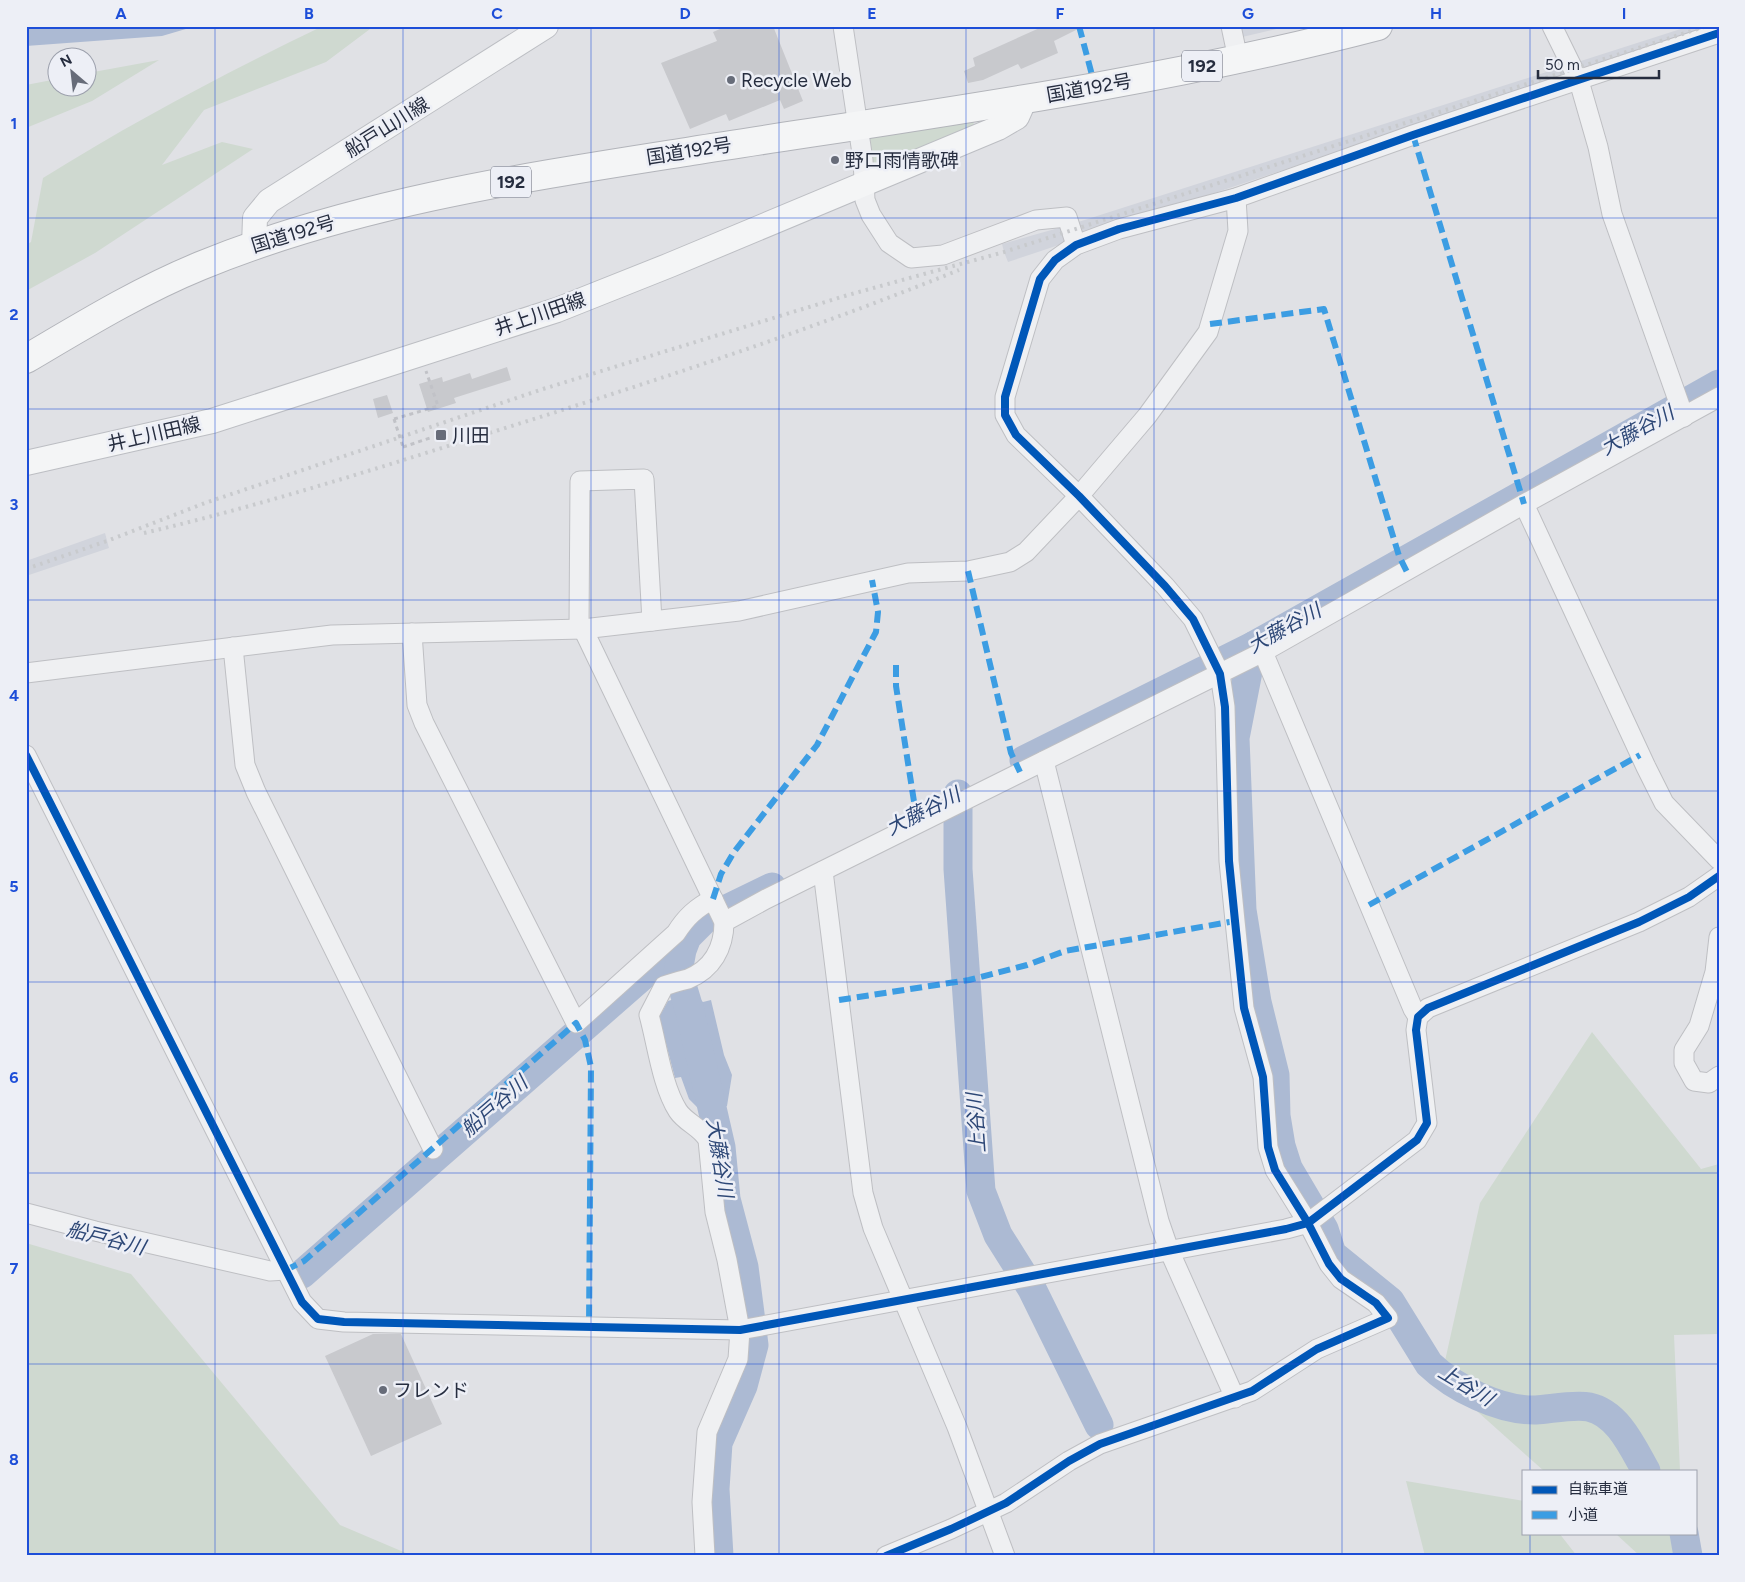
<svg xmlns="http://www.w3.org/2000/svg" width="1745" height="1582" viewBox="0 0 1745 1582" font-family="Figtree,'Noto Sans JP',sans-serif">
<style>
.built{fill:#d1d4dc}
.green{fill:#cfd9d0}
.water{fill:#acbad3}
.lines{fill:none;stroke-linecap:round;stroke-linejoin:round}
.river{stroke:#acbad3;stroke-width:29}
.building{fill:#c8c9cd}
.minor-casing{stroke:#bebfc3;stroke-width:21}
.major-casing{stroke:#bcbec3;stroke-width:26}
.highway-casing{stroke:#b2b4ba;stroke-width:30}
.path{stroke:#c1c2c7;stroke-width:3;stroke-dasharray:4 4;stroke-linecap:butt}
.minor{stroke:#eff0f2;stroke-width:19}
.major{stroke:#f4f5f6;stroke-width:24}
.highway{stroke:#f4f5f6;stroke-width:28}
.rail{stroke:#c8cacd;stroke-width:4;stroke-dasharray:2.5 5;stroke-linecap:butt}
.path-bridge{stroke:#c1c2c7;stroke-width:3;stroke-dasharray:4 4;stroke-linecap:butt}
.quiet{stroke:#3c9de3;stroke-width:6;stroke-dasharray:12 6;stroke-linecap:butt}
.cycleway-casing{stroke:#edeff6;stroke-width:11}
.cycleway{stroke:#0057b8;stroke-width:8}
.grid{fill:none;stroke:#1d4ed8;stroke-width:1;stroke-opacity:0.55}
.poi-dot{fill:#676c79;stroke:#edeff6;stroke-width:2}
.labels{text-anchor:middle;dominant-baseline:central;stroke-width:5;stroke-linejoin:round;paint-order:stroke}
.shield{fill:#edeff6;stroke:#626776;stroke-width:1}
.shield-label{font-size:18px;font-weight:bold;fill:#262d3f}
.poi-label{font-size:19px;fill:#262d3f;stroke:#edeff6;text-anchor:start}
.street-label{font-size:19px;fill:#262d3f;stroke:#edeff6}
.water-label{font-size:20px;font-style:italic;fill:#2d4776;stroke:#edeff6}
.neatline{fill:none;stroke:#1d4ed8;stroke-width:2}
.grid-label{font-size:16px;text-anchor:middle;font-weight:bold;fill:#1d4ed8}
</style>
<rect width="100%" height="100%" fill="#e0e1e5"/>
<!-- built -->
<g class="built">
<path d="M1236 26H1289L1238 38Z"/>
<path d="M1690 26H1714L1008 262 1004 252 1002 244 1069 225Z"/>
<path d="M105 533 109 548 26 576V561Z"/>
</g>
<!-- green -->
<g class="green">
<path d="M323 26H374L326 62 204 110 162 165 222 142 253 149 95 253 26 291V245L31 242 43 178C134 121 227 72 323 26Z"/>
<path d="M159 60 92 101 26 128V85L57 79 58 88H88V73Z"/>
<path d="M973 115 974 128 867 173 863 135Z"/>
<path d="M1592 1032 1701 1169 1719 1164V1334L1674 1335 1680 1471H1544L1441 1379 1480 1203Z"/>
<path d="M26 1243 131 1274 340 1525 413 1556H26Z"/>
<path d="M1406 1481 1524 1501V1533H1559L1577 1556H1425Z"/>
<path d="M1615 1533H1683L1684 1556H1640Z"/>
</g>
<!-- water -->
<g class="water">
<path d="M26 26H196L162 36 26 46Z"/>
<path d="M694 993 703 1002 711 1000 724 1055 732 1075 727 1106 700 1115 698 1108 689 1099 681 1077 675 1078 659 1017 668 1001Z"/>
</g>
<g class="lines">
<!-- river -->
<g class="river">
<path d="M1253 646 1235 738 1242 910 1257 1002 1275 1075 1276 1116 1281 1146 1288 1168 1324 1229 1332 1254 1390 1301 1429 1364C1454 1388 1500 1411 1536 1410 1551 1409 1575 1404 1589 1407 1618 1413 1633 1448 1646 1471"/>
<path d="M1024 760 1253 646 1719 384"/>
<path d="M958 794V869L981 1191 998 1235 1032 1289 1099 1425"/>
<path d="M302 1274 687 937"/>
<path d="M1684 1533 1688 1556"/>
<path d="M719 1556 715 1489 718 1443 743 1386 754 1345 744 1267 726 1199 721 1147 690 1012 678 972 682 950 687 937 704 920 772 887"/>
</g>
</g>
<!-- building -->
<g class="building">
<path d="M727 26H773L803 101 784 109 780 100 729 121 726 114 690 129 661 63 717 41 713 32Z"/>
<path d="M1044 26H1084L1054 41 1058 53 1021 69 1018 64 983 80 968 83 964 71 975 66 973 58Z"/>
<path d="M507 367 511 380 454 398 456 403 428 412 419 384 442 377 443 382 470 373 472 379Z"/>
<path d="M387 395 393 413 378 418 373 399Z"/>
<path d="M373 1334H401L442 1424 371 1456 325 1356Z"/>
</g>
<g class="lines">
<defs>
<g id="minor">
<path d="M843 26 863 160 865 200 871 215 889 243 911 258 943 255 1036 220 1067 217 1076 245"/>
<path d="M1231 26 1238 59"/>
<path d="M1552 26 1579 81 1598 147 1612 214 1684 417"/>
<path d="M1524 504 1646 767 1664 803 1719 860"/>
<path d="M579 629 580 481 644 479 652 621"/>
<path d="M583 629 724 922C724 948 712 969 688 979 680 981 672 983 664 986L649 1015C657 1044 662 1086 678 1111 686 1123 701 1127 708 1140L715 1212 727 1260 740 1330 738 1359 707 1432 702 1502 705 1556"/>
<path d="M412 633 417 705 424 723 576 1023 676 933C686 917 696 908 713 899"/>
<path d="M233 647 245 765 256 792 433 1149"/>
<path d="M1263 652 1413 1009 1418 1017"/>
<path d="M26 673 332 635 583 629 739 611 908 573 968 571 1010 562 1026 552 1079 496 1147 416 1208 332 1238 231 1236 198"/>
<path d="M26 755 302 1302 318 1319 344 1322 740 1330 1286 1229 1308 1223 1417 1140 1427 1123 1416 1030 1418 1017 1428 1008 1639 922 1689 897 1719 876"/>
<path d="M1044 761 1159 1221 1169 1250 1235 1398"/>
<path d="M823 871 863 1193 873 1228 957 1427 1005 1556"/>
<path d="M724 922 766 899 1263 652 1524 504 1719 397"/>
<path d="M1719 937 1715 972 1699 1026 1684 1050V1063L1694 1081 1709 1083 1719 1076"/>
<path d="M26 1213 95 1231 270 1271 286 1270"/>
<path d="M886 1556 951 1529 1006 1503 1069 1461 1100 1444 1252 1391 1317 1349 1388 1318 1376 1303 1341 1279 1329 1264 1308 1223 1275 1170 1268 1147 1263 1077 1244 1008 1235 921 1229 861 1225 707 1220 674 1193 619 1165 586 1079 496 1016 435 1005 415V397L1040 279 1055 260 1076 245 1119 229 1236 198 1413 135 1719 33"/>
</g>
<g id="major">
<path d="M254 246 255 218 269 201 546 26"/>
<path d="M26 463 212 421 557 310 670 265 998 128 1017 117 1025 99"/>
</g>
<path id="highway" d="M26 359C82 326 139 291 200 266 356 202 527 177 692 151 922 115 1153 85 1378 26"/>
</defs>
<!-- minor casing -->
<use href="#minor" class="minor-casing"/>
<!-- major casing -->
<use href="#major" class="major-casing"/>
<!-- highway casing -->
<use href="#highway" class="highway-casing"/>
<!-- path -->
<g class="path">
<path d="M394 419 438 406 426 371"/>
<path d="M403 447 433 437"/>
</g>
<!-- minor -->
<use href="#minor" class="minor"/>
<!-- major -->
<use href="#major" class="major"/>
<!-- highway -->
<use href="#highway" class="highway"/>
<!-- rail -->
<g class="rail">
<path d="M144 533C264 505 381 467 499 430 655 381 808 331 959 270"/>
<path d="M26 569 107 541 205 503 543 389 848 295 1004 252 1707 26"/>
</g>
<!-- path-bridge -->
<path class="path-bridge" d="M394 419 403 447"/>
<!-- quiet -->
<g class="quiet">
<path d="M1079 26 1092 75"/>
<path d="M1413 135 1524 504"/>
<path d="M1210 324 1324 309 1399 556 1407 572"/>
<path d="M968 571 1011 753 1020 772"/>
<path d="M896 665V686L915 808 921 822"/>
<path d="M713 899 721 874 734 852 817 745 876 632 878 612 872 580"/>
<path d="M1369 905 1640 755"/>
<path d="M839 1000 969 980 1027 965 1065 951 1235 921"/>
<path d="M286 1270 304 1261 576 1023 585 1040 591 1067 589 1326"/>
</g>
<defs>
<g id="cycleway">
<path d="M26 755 302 1302 318 1319 344 1322 740 1330 1286 1229 1308 1223 1417 1140 1427 1123 1416 1030 1418 1017 1428 1008 1639 922 1689 897 1719 876"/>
<path d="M886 1556 951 1529 1006 1503 1069 1461 1100 1444 1252 1391 1317 1349 1388 1318 1376 1303 1341 1279 1329 1264 1308 1223 1275 1170 1268 1147 1263 1077 1244 1008 1235 921 1229 861 1225 707 1220 674 1193 619 1165 586 1079 496 1016 435 1005 415V397L1040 279 1055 260 1076 245 1119 229 1236 198 1413 135 1719 33"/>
</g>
</defs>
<!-- cycleway casing -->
<use href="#cycleway" class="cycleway-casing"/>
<!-- cycleway -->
<use href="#cycleway" class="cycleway"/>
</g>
<!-- grid -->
<path class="grid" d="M215 26V1556M403 26V1556M591 26V1556M779 26V1556M966 26V1556M1154 26V1556M1342 26V1556M1530 26V1471M26 218H1719M26 409H1719M26 600H1719M26 791H1719M26 982H1719M26 1173H1719M26 1364H1719M1530 1533V1556"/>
<!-- markers -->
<g class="poi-dot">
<circle cx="731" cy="80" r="5"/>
<circle cx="835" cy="160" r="5"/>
<rect x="435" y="429" width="12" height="12" rx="2.5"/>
<circle cx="383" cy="1390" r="5"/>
</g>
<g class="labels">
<!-- shield labels -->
<g class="shield">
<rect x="1182" y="50.5" width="40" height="31" rx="4"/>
<rect x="491" y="166.5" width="40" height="31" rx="4"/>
</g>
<g class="shield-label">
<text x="1202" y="66">192</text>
<text x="511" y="182">192</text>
</g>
<!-- poi labels -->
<g class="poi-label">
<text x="741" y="80">Recycle Web</text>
<text x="845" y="160">野口雨情歌碑</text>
<text x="452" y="435">川田</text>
<text x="393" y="1390">フレンド</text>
</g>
<!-- street labels -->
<g class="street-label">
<text transform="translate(1089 88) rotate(-10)">国道192号</text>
<text transform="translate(387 127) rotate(-32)">船戸山川線</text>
<text transform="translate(689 151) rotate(-9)">国道192号</text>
<text transform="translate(293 234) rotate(-17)">国道192号</text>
<text transform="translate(540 314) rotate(-19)">井上川田線</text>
<text transform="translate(154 434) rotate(-13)">井上川田線</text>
</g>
<!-- water labels -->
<g class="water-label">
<text transform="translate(1637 430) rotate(-29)">大藤谷川</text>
<text transform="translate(1284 628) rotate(-29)">大藤谷川</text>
<text transform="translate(923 811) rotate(-27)">大藤谷川</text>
<text transform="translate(494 1106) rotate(-41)">船戸谷川</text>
<text transform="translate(976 1123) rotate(-94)">上谷川</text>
<text transform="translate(720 1158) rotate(81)">大藤谷川</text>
<text transform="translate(106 1238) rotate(14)">船戸谷川</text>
<text transform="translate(1466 1385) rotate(31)">上谷川</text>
</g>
</g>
<!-- border -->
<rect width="1745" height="1582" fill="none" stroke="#edeff6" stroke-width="55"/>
<!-- legend -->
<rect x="1522" y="1470" width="175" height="65" fill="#edeff6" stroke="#9da1ad"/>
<rect x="1532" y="1486" width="25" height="8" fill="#0057b8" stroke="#9da1ad"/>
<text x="1568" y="1494" font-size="15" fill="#262d3f">自転車道</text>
<rect x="1532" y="1511" width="25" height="8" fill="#3c9de3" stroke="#9da1ad"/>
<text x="1568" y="1520" font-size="15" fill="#262d3f">小道</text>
<!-- north arrow -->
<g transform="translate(72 72) rotate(332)"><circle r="24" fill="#edeff6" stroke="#9da1ad"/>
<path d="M0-4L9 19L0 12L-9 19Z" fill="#676c79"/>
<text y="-8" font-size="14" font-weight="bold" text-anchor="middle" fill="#262d3f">N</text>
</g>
<!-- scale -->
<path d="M1538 70v8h121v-8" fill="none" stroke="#262d3f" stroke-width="2.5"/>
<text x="1545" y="70" font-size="15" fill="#262d3f" stroke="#edeff6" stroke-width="4" paint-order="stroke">50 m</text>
<rect x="28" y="28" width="1690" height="1526" class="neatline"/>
<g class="grid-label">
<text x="121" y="19">A</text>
<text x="309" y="19">B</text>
<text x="497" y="19">C</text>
<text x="685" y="19">D</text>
<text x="872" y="19">E</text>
<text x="1060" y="19">F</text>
<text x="1248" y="19">G</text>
<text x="1436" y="19">H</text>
<text x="1624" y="19">I</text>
<text x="14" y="129">1</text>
<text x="14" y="320">2</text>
<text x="14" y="510">3</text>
<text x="14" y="701">4</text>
<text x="14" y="892">5</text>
<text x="14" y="1083">6</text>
<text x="14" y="1274">7</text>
<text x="14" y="1465">8</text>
</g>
</svg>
